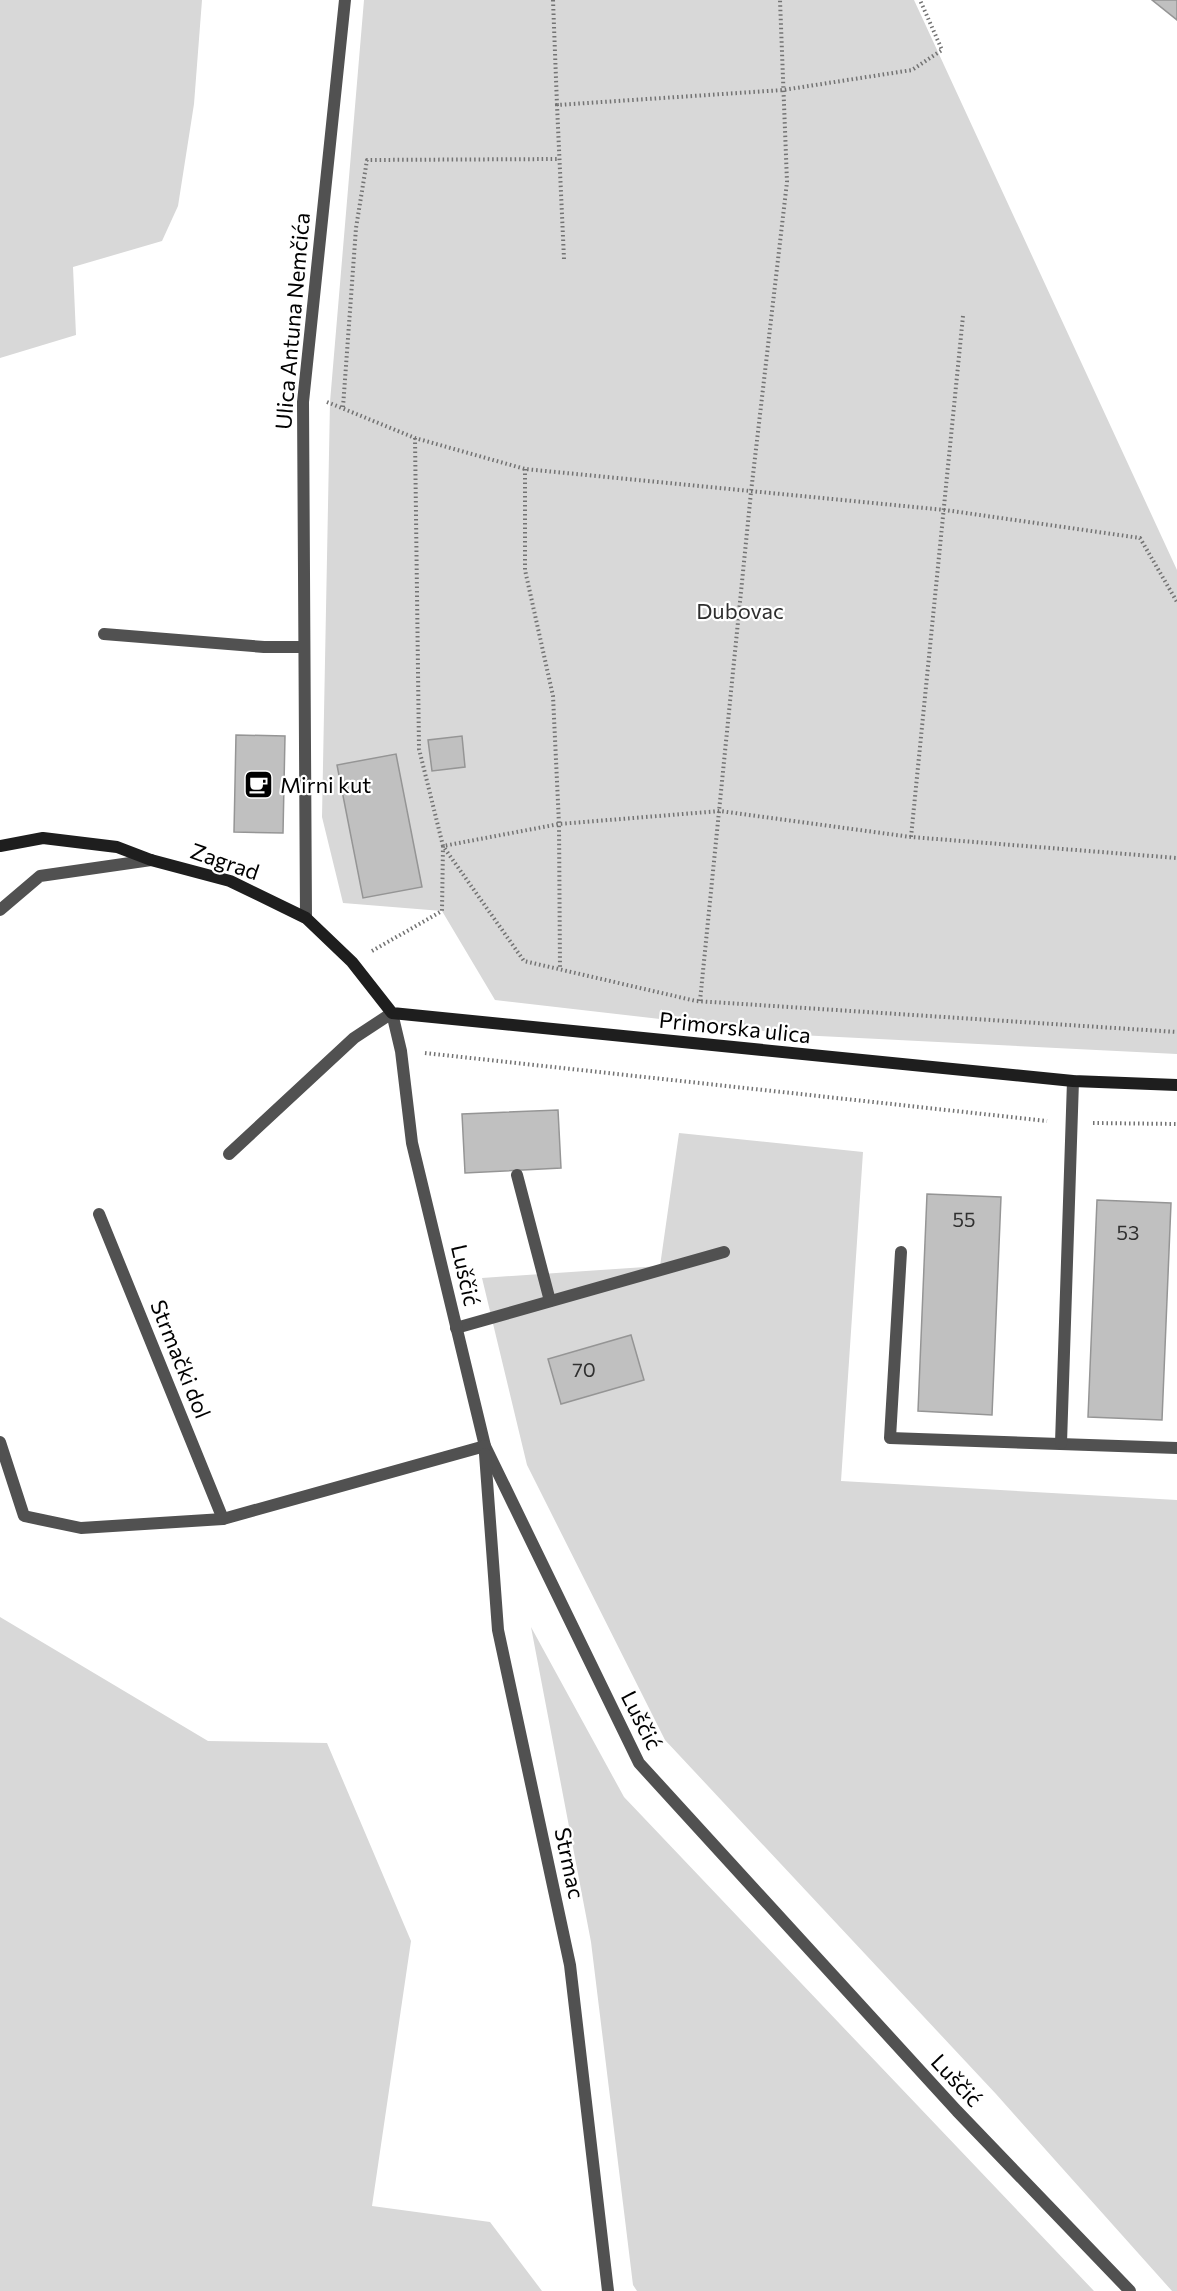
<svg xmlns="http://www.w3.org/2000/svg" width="1177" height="2291" viewBox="0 0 1177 2291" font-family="Commissioner,sans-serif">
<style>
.green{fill:#d8d8d8}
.building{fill:#c0c0c0;stroke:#959595;stroke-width:1.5}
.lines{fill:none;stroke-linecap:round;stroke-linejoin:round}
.path{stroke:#737373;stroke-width:4;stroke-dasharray:1.5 3;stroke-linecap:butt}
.lane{stroke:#515151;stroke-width:12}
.street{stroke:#515151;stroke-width:12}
.secondary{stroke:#1e1e1e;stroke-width:12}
.labels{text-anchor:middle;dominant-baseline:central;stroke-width:4.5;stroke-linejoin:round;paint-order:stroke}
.number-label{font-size:20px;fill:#303030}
.street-label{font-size:22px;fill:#000;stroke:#fff}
.park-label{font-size:22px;fill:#2f2f2f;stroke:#fff}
.poi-label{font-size:22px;fill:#000;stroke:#fff;text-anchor:start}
</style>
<rect width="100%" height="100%" fill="#fff"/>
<!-- green -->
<g class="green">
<path d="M0 0H202L194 104 178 206 162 241 73 267 76 335 0 358Z"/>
<path d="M364 0H914L1177 570V1054L799 1035 495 1000 442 911 343 903 322 817 330 402Z"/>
<path d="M679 1133 863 1152 841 1481 1177 1500V2291H1172L996 2094 665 1740 527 1465 482 1278 660 1266Z"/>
<path d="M0 1617 208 1741 327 1743 411 1941 372 2206 490 2222 542 2291H0Z"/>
<path d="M531 1627 624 1797 1094 2291H637L633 2285 591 1942Z"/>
</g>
<!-- building -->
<g class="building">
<path d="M1152 0H1177V20Z"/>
<path d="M236 735 285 736 283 833 234 832Z"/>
<path d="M462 736 465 767 432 771 428 740Z"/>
<path d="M396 754 422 887 363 898 337 765Z"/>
<path d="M558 1110 561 1168 465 1173 462 1114Z"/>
<path d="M927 1194 1001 1197 992 1415 918 1411Z"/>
<path d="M1097 1200 1171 1203 1162 1420 1088 1417Z"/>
<path d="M631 1335 644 1380 561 1404 548 1359Z"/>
</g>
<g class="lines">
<!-- path -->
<g class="path">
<path d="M553 0 557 105"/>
<path d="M564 259 557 105 783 90 912 70 942 50 920 0"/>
<path d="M963 316 911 837 1177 858"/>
<path d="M327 402 415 438 525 469 945 510 1140 538 1177 602"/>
<path d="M343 407 356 228 367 160 559 159"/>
<path d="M415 438 419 749 443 846 524 961 696 1001 1177 1032"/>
<path d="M525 469V570L553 696 559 824 560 969"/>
<path d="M372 951 442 911 443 846 559 824 720 811 911 837"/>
<path d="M700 1001 751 492 787 182 780 0"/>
<path d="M425 1053 1047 1121"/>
<path d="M1093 1123 1177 1124"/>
</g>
<!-- lane -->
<g class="lane">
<path d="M104 634 264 647H304"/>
<path d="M229 1154 354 1038 392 1013"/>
<path d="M517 1175 550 1301"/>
<path d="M456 1328 724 1252"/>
</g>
<!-- street -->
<g class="street">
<path d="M0 910 40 876 151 860"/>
<path d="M306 918 303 402 345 0"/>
<path d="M392 1013 401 1051 412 1143 485 1446 639 1763 957 2111 1130 2291"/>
<path d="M99 1214 223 1519"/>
<path d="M901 1252 890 1438 1177 1448"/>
<path d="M0 1442 24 1516 81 1528 223 1519 485 1446"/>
<path d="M1061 1443 1073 1081"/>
<path d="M485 1454 498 1630 570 1965 608 2291"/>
</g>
<!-- secondary -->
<path class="secondary" d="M0 846 43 838 117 847 151 860 230 881 306 918 352 962 392 1013 1073 1081 1177 1085"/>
</g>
<!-- icons -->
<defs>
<symbol id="cafe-square" viewBox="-11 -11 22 22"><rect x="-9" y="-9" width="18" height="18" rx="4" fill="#000" stroke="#fff"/><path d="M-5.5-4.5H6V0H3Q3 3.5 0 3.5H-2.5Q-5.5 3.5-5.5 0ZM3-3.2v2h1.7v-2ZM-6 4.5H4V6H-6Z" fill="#fff"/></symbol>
</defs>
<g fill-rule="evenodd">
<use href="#cafe-square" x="242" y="768" width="33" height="33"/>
</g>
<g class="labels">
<!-- number labels -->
<g class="number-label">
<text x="964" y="1219">55</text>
<text x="1128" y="1232">53</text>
<text x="584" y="1369">70</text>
</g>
<!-- street labels -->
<g class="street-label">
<text transform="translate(292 321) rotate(-85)">Ulica Antuna Nemčića</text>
<text transform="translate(225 861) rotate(19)">Zagrad</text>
<text transform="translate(735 1027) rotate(6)">Primorska ulica</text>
<text transform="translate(466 1275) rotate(77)">Luščić</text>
<text transform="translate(181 1359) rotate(68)">Strmački dol</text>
<text transform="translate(642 1720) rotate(63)">Luščić</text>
<text transform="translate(570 1863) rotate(78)">Strmac</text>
<text transform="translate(957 2080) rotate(47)">Luščić</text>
</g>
<!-- park labels -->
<g class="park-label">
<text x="740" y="610">Dubovac</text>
</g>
<!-- poi labels -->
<g class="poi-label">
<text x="280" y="784">Mirni kut</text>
</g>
</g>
</svg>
